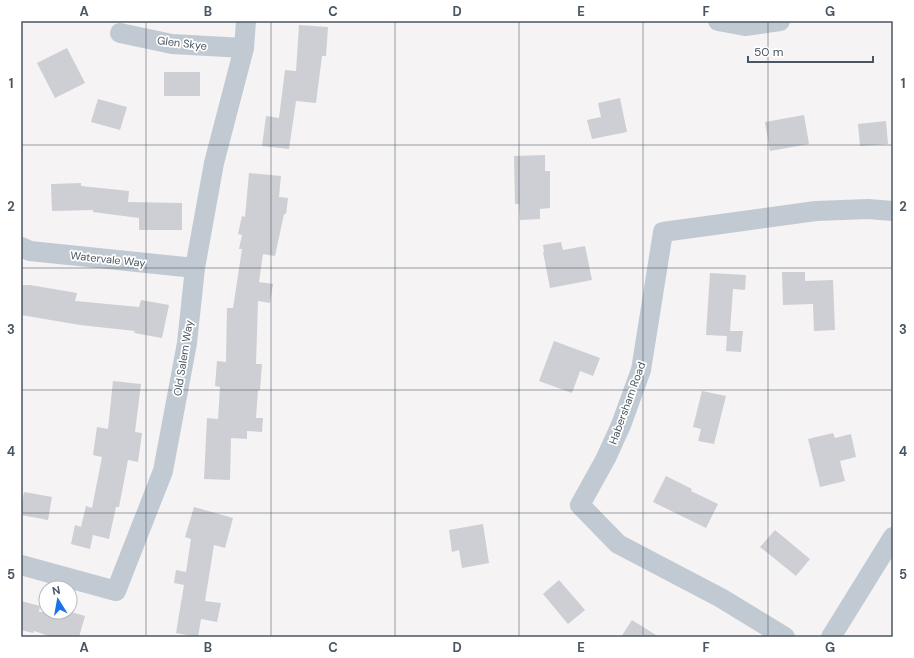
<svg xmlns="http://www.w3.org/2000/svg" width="914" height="658" viewBox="0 0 914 658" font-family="'DM Sans',sans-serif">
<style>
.building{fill:#cdcfd5}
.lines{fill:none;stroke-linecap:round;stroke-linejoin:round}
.street{stroke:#c1cad2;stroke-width:20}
.grid{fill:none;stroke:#4a5661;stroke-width:1;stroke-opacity:0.55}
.labels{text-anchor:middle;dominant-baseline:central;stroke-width:3.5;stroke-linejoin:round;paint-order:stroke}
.street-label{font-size:11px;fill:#4a5661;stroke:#fff}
.neatline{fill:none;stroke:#4a5661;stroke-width:1.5}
.grid-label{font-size:13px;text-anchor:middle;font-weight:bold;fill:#4a5661}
</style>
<rect width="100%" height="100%" fill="#f5f3f3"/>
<!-- building -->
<g class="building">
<path d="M299 25 328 27 326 56H322L316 103 296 101 289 149 262 146 266 116 279 118 285 70 296 71Z"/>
<path d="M67 48 85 83 55 98 37 63Z"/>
<rect x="164" y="72" width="36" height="24"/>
<path d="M620 98 627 132 592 139 587 120 601 117 598 103Z"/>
<path d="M98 99 127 107 120 130 91 122Z"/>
<path d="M804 115 809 144 770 151 765 122Z"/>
<path d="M886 121 888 144 860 146 858 124Z"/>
<path d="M545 155V171H550V208L540 209V219L520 220 519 204H515L514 156Z"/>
<path d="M249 173 281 176 279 197 288 198 286 214H284L275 256 263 254 259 282 273 284 270 303 258 301 256 364H262L260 390H258L256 418H263L262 432 247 431V439L231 438 230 480 204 479 207 418 218 419 220 387 215 386 217 361 226 362 227 308H233L242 249H239L242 235 238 234 242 216 245 217Z"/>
<path d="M81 183V186L129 191 128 202 182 203V230H139V218L93 212V210L52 211 51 184Z"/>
<path d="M561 242 563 250 585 246 592 280 550 288 543 252H544L543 245Z"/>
<path d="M782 272H805V281L833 280 835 330 814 331 813 304 783 305Z"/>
<path d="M710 273 746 275 745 290 733 289 730 331H743L741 352 726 351 727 336 706 335Z"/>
<path d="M21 285H30L77 293 75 301 139 307 141 300 169 305 162 338 134 333 135 331 80 325 21 315Z"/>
<path d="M554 341 600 358 593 376 580 371 572 393 539 381Z"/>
<path d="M113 381 141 384 135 432 142 433 138 462 128 460 119 507H116L109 539 93 535 90 549 71 544 75 525 81 527 86 506 92 508 102 457 93 455 97 427 108 429Z"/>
<path d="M702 391 726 396 714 444 698 441 701 429 693 427Z"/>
<path d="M833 433 835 438 851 434 856 457 840 461 845 481 820 487 808 439Z"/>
<path d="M666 476 692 489 691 491 718 504 706 528 653 502Z"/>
<path d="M24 492 52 497 48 520 21 515V509Z"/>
<path d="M194 507 233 518 225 548 214 545 205 601 221 603 217 622 201 619 198 637 176 633 184 585 174 583 176 570 186 572 191 539 185 537Z"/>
<path d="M483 524 489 563 462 568 459 550 452 552 449 530Z"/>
<path d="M775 530 810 559 796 576 760 547Z"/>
<path d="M559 580 585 610 568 624 543 594Z"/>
<path d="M21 601 40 606 39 612H71L85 616 79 637H52L34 631 33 633 21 630Z"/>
<path d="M632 620 659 637H621Z"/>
</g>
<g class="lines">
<!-- street -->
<g class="street">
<path d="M718 21 745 26 780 21"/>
<path d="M120 33 172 44 244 48"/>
<path d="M21 247 30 251 195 268"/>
<path d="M21 565 116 591 163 471 187 343 195 268 214 163 244 48 246 21"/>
<path d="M785 637 721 598 618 544 580 505 606 458 621 425 641 370 663 232 816 211 868 209 893 211"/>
<path d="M831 637 893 537"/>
</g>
</g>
<!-- grid -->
<path class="grid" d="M146 21V637M271 21V637M395 21V637M519 21V637M643 21V637M768 21V637M21 145H893M21 268H893M21 390H893M21 513H893"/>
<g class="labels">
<!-- street labels -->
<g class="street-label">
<text transform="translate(182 43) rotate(7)">Glen Skye</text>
<text transform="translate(108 259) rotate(6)">Watervale Way</text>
<text transform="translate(183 358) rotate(-81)">Old Salem Way</text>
<text transform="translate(627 403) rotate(-70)">Habersham Road</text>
</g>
</g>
<!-- border -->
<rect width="914" height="658" fill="none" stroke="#ffffff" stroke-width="44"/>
<!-- north arrow -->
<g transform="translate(58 600) rotate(349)"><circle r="19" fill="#ffffff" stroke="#b7bbc0"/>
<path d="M0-3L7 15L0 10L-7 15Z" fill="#1a73e8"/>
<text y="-6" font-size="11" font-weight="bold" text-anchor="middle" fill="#4a5661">N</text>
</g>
<!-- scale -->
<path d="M748 56v6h125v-6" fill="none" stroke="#4a5661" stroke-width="2"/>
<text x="754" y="56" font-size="12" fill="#4a5661" stroke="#ffffff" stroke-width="3" paint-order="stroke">50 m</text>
<rect x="22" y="22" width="870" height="614" class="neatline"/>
<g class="grid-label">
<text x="84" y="16">A</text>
<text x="208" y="16">B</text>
<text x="333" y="16">C</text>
<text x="457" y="16">D</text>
<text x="581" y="16">E</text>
<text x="706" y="16">F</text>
<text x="830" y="16">G</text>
<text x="11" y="88">1</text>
<text x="903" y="88">1</text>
<text x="11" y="211">2</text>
<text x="903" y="211">2</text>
<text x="11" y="334">3</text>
<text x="903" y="334">3</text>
<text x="11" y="456">4</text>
<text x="903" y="456">4</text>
<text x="11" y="579">5</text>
<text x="903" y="579">5</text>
<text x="84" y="652">A</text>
<text x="208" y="652">B</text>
<text x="333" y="652">C</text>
<text x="457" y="652">D</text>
<text x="581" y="652">E</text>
<text x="706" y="652">F</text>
<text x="830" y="652">G</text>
</g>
</svg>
